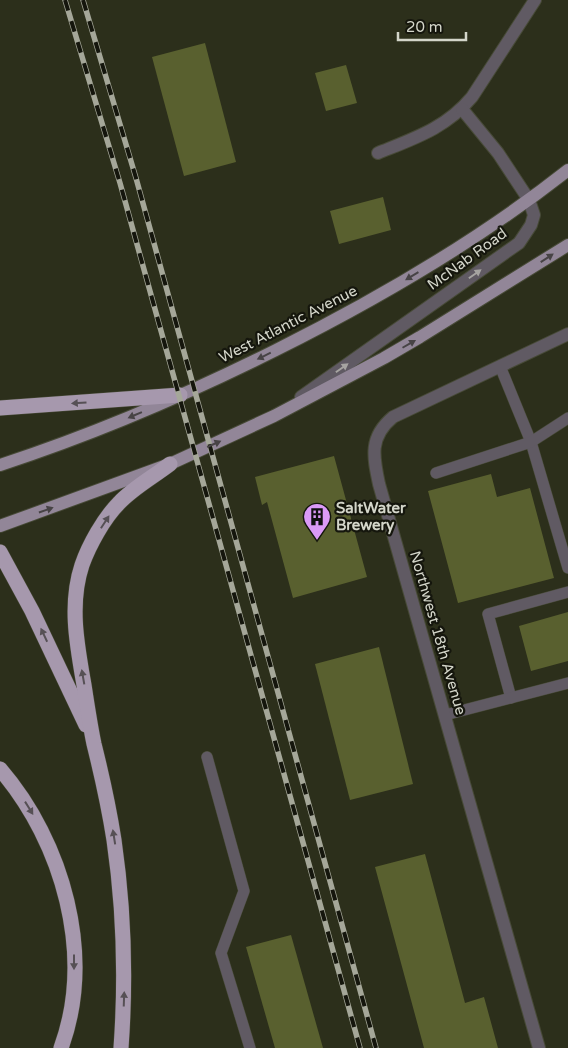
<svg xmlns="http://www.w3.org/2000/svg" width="568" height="1048" viewBox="0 0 568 1048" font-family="'Varela Round',sans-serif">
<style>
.building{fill:#59602f}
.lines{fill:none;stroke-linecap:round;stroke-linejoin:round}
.lane-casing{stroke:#474a37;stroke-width:12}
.street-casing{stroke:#474a37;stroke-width:14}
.primary-casing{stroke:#474a37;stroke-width:14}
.highway-casing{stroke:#474a37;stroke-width:16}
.lane{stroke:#605a63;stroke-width:11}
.street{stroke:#605a63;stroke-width:12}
.primary{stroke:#928698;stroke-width:12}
.highway{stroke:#a698ad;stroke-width:15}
.rail-casing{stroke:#a5a799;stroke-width:5.5}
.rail{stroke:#15160d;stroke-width:4;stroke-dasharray:11;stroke-linecap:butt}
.oneway{fill:#474345}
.oneway2{fill:#a6a4a1}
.oneway3{fill:#565055}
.labels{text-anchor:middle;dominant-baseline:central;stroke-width:4.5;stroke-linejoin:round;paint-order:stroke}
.street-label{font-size:15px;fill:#d4d6ca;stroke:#15160d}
.poi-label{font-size:15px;font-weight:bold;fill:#d4d6ca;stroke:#15160d;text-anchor:start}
</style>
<rect width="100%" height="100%" fill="#2c2f1b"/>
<!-- building -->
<g class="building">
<path d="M205 43 236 162 184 176 152 57Z"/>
<path d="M346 65 357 103 326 111 315 73Z"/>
<path d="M383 197 391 230 339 244 330 211Z"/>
<path d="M334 456 367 577 293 598 267 502 262 505 255 477Z"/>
<path d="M491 474 497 497 530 488 554 578 458 603 428 491Z"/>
<path d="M568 612V661L531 671 519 626Z"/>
<path d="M379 647 413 784 350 800 315 664Z"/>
<path d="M425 854 465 1003 484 997 498 1048H424L375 867Z"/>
<path d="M291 935 323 1048H275L246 947Z"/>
</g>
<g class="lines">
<defs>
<g id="lane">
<path d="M500 366 531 442 568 568"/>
<path d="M436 473 531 442 568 418"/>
<path d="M511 698 488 614 568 592"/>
<path d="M445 715 568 683"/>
<path d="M207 757 244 891 221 953 250 1048"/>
</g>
<g id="street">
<path d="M378 153C415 138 446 128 472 97L535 0"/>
<path d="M301 397 519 243 531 225 534 215 529 200 498 153 462 109"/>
<path d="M539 1048 379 484C373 456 369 437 393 417L568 334"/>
</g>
<g id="primary">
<path d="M0 465C95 434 186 395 276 350 378 299 478 241 568 170"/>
<path d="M0 526 170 464 274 416 384 358 420 337 568 245"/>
</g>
<g id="highway">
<path d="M0 408 180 395"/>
<path d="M0 552 32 611 86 725"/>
<path d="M0 769C63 842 95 955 61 1048"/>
<path d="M121 1048C126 979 124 909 114 840 109 808 102 776 94 744 90 725 87 704 84 685 77 645 69 604 82 565 89 545 104 518 119 503 133 488 153 477 170 464"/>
</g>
</defs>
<!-- lane casing -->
<use href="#lane" class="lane-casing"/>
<!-- street casing -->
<use href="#street" class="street-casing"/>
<!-- primary casing -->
<use href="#primary" class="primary-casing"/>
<!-- highway casing -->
<use href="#highway" class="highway-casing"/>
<!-- lane -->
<use href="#lane" class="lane"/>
<!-- street -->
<use href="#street" class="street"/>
<!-- primary -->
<use href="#primary" class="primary"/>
<!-- highway -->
<use href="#highway" class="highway"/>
<defs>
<g id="rail">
<path d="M65 0 120 183 360 1048"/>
<path d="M83 0 136 178 376 1048"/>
</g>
</defs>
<!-- rail casing -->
<use href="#rail" class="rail-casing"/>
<!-- rail -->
<use href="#rail" class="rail"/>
</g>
<!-- one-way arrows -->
<defs><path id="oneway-solid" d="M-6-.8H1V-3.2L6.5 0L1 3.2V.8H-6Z" transform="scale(1.25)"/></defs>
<g class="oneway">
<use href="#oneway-solid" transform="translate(547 258) rotate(-33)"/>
<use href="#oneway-solid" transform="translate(412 276) rotate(149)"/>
<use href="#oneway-solid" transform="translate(409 344) rotate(-30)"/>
<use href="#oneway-solid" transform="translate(264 356) rotate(154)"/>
<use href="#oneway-solid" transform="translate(135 415) rotate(157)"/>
<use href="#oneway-solid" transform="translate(214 444) rotate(-24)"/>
<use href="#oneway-solid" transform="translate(46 510) rotate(-19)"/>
</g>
<g class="oneway2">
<use href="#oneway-solid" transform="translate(475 274) rotate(-35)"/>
<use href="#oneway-solid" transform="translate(342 368) rotate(-35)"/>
</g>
<g class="oneway3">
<use href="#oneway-solid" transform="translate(79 403) rotate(176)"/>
<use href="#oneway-solid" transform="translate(105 522) rotate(-57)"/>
<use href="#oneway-solid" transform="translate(44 635) rotate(-115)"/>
<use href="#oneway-solid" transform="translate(83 677) rotate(-100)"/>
<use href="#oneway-solid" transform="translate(29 808) rotate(58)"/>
<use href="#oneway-solid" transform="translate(114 837) rotate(-99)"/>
<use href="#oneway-solid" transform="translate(74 962) rotate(90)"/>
<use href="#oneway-solid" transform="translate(124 999) rotate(-88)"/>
</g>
<!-- icons -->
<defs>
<symbol id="building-pin" viewBox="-11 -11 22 30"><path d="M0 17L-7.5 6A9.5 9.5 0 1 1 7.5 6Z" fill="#db9af6" stroke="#15160d"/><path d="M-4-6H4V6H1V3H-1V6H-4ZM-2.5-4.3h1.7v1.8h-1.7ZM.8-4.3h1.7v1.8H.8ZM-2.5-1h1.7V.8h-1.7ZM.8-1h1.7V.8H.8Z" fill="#111"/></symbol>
</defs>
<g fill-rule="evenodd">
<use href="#building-pin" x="301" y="501" width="32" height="43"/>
</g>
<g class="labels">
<!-- street labels -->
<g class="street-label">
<text transform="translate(467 259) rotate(-36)">McNab Road</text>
<text transform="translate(288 324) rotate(-27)">West Atlantic Avenue</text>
<text transform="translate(438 633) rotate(74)">Northwest 18th Avenue</text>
</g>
<!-- poi labels -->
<g class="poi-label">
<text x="336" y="508">SaltWater<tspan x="336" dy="17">Brewery</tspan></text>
</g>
</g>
<!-- scale -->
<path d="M398 32v8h68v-8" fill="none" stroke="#d4d6ca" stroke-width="2.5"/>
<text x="406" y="32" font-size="15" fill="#d4d6ca" stroke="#15160d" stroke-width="4" paint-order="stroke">20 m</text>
</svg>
